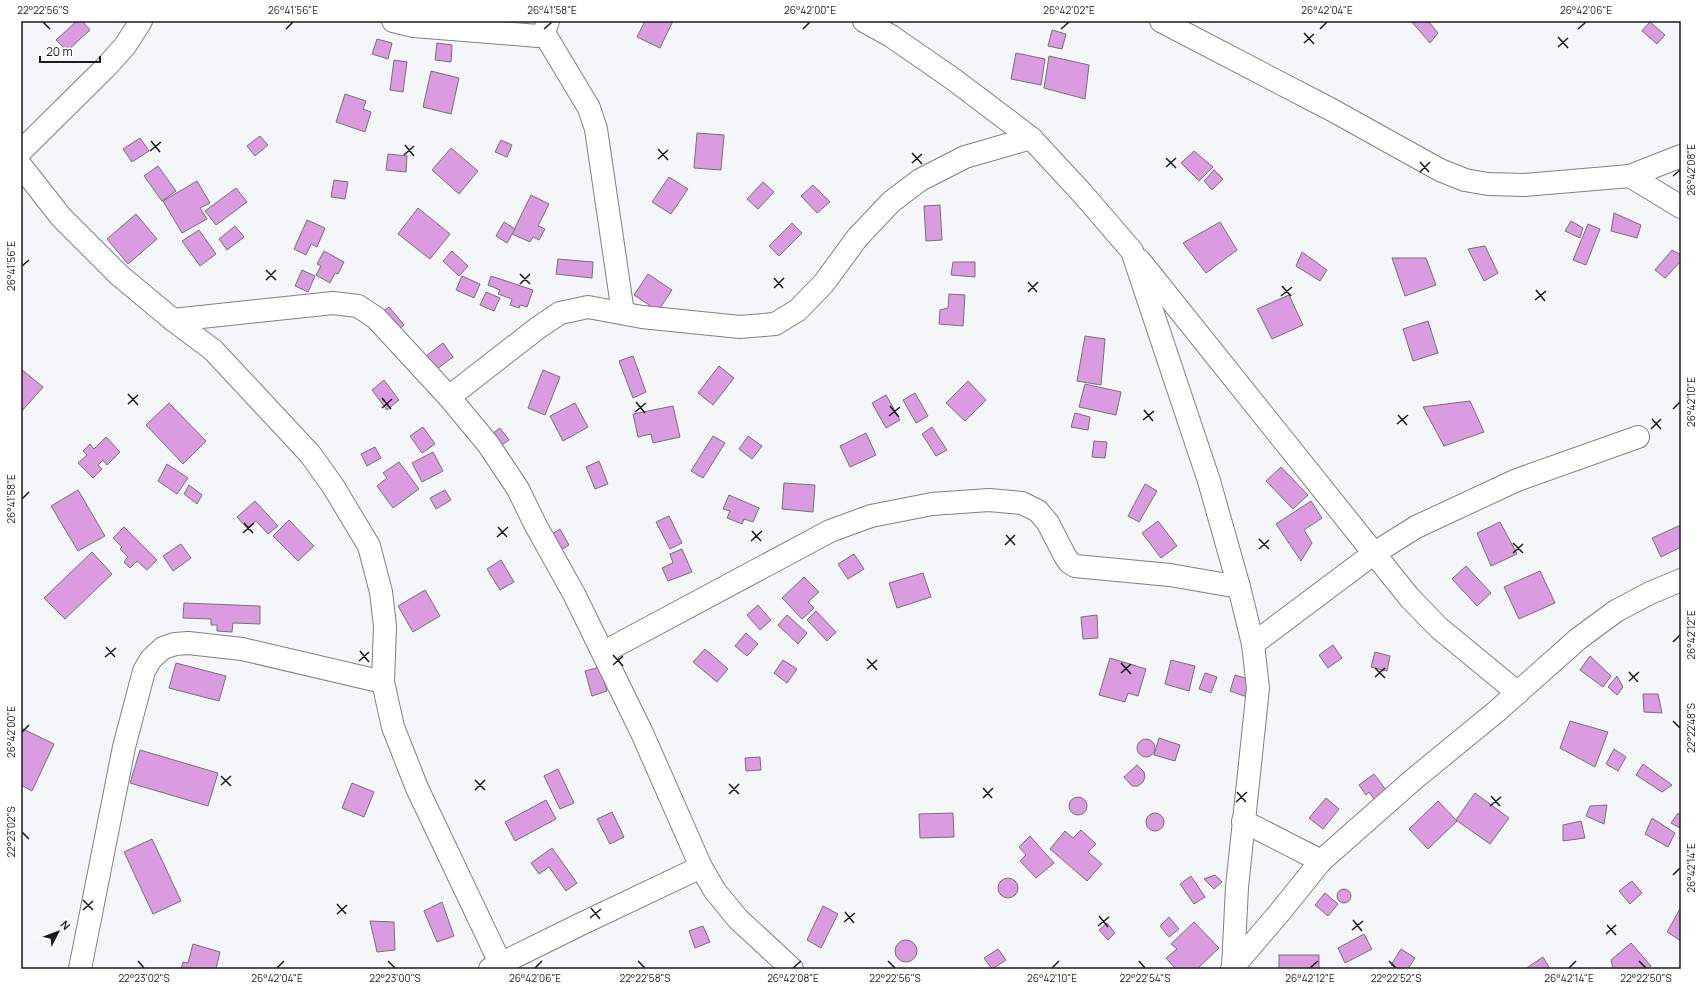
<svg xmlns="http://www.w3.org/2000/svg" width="1702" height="990" viewBox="0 0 1702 990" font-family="Manrope,sans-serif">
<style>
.building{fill:#da9be1;stroke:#747274}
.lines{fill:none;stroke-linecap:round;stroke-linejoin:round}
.minor-casing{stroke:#7f8083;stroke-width:24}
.minor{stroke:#fff;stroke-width:22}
.ticks{fill:none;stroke:#1a1a1b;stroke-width:1.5}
.neatline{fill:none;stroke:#1a1a1b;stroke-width:1.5}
.ticks-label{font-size:10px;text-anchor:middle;fill:#1a1a1b}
</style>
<rect width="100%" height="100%" fill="#f5f6f9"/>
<!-- building -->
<g class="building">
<path d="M77 21H82L90 30 67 51 56 40Z"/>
<path d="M645 21H673L660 48 637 37Z"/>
<path d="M1411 21H1428L1438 33 1430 43Z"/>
<path d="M1650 22 1665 35 1657 44 1642 31Z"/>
<path d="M1052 30 1066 34 1062 49 1048 46Z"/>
<path d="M377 39 392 43 388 59 372 54Z"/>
<path d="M437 43 452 45 451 62 435 60Z"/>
<path d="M1016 53 1045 59 1041 85 1011 79Z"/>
<path d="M1049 56 1089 65 1085 99 1044 88Z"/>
<path d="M394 60 407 62 403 92 390 90Z"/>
<path d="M431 71 459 78 451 114 423 107Z"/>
<path d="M345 94 366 101 363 109 371 112 365 132 336 122Z"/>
<path d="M697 133 724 135 721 170 694 168Z"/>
<path d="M260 136 268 145 255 156 247 146Z"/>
<path d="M140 138 149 151 132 162 123 149Z"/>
<path d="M501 140 512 145 507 157 495 152Z"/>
<path d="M451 148 478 171 459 194 432 170Z"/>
<path d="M1194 151 1213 167 1199 181 1181 163Z"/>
<path d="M388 154 407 156 406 172 386 170Z"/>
<path d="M158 166 176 191 162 201 144 176Z"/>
<path d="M1214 170 1223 179 1212 190 1204 181Z"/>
<path d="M669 177 688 189 671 214 652 202Z"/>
<path d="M334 180 348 182 345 199 331 197Z"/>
<path d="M197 181 210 203 200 208 207 219 182 233 163 201Z"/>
<path d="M763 182 774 192 758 209 747 199Z"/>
<path d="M813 185 830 202 817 213 801 196Z"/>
<path d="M236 188 247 202 216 225 205 211Z"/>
<path d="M531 195 549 204 538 226 545 229 539 240 533 237 530 242 512 234Z"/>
<path d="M940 205 942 240 926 241 924 206Z"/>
<path d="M418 208 450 234 430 259 398 234Z"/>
<path d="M1614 213 1641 225 1637 238 1611 231Z"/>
<path d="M136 214 157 239 128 264 107 239Z"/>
<path d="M307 220 325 228 317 247 311 244 306 255 294 249Z"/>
<path d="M1571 221 1583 228 1580 238 1565 231Z"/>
<path d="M504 222 515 229 507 243 496 236Z"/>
<path d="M1220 222 1237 250 1206 273 1183 243Z"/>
<path d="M792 223 802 233 779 256 769 246Z"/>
<path d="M1588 224 1600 229 1586 265 1573 260Z"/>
<path d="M235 226 244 237 227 250 219 239Z"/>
<path d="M199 230 216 254 200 266 182 241Z"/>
<path d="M1485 246 1498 273 1484 281 1468 249Z"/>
<path d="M1672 250 1681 255V261L1665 278 1655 270Z"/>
<path d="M324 251 344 262 338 274 335 273 330 283 316 275 321 266 317 264Z"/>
<path d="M452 251 468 266 459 276 443 261Z"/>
<path d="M1302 252 1327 270 1320 281 1296 266Z"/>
<path d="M1392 258H1426L1436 285 1405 296Z"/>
<path d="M558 259 593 262 592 278 556 274Z"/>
<path d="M953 262H975V277L951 275Z"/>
<path d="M302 270 315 276 308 292 295 286Z"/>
<path d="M648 274 672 290 658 311 634 295Z"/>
<path d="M462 276 480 284 474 298 456 290Z"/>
<path d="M491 276 533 290 527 307 520 305 519 308 510 305 512 299 498 294 500 290 488 285Z"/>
<path d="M486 292 500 298 494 311 480 305Z"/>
<path d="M949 294 965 295 963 326 939 324 940 310 948 308Z"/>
<path d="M1289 295 1303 325 1272 339 1257 309Z"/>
<path d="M389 307 404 325 393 334 378 315Z"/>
<path d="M1428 321 1438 353 1413 361 1403 329Z"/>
<path d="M1085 336 1105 339 1101 385 1077 381Z"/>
<path d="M443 343 453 357 433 372 422 359Z"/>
<path d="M633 356 646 392 633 398 619 361Z"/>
<path d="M719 366 734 378 713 405 698 393Z"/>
<path d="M21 369 43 387 22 411 21 410Z"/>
<path d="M543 370 560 377 545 415 528 408Z"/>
<path d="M384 380 399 400 387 410 372 390Z"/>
<path d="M968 381 986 400 965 421 946 403Z"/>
<path d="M1085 384 1121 392 1116 415 1079 407Z"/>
<path d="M915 393 928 416 916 423 903 400Z"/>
<path d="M886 395 900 420 886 428 872 403Z"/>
<path d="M1470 401 1484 432 1444 446 1423 407Z"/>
<path d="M169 403 206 441 183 464 146 425Z"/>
<path d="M575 403 588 427 563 441 550 416Z"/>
<path d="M673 406 680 437 653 443 651 434 638 437 633 414Z"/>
<path d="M1075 413 1090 417 1088 430 1071 427Z"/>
<path d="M423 427 435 444 422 453 410 436Z"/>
<path d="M932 427 947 450 936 456 922 434Z"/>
<path d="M500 428 509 440 499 447 490 435Z"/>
<path d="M866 433 876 455 850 467 840 446Z"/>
<path d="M713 436 725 443 703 478 691 471Z"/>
<path d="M748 436 762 446 752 459 739 449Z"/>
<path d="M106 437 120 452 107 465 103 460 98 465 102 469 93 478 78 463 87 455 83 451 90 444 94 449Z"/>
<path d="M1094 441 1107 442 1105 458 1092 457Z"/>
<path d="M375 447 381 458 367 466 361 454Z"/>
<path d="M433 452 443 471 422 482 412 463Z"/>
<path d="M599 461 608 484 595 489 586 467Z"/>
<path d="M399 462 419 489 393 508 377 486 387 478 383 473Z"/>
<path d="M167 464 188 478 177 494 158 481Z"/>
<path d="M1281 467 1308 495 1293 509 1266 481Z"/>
<path d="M784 483 815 485 813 512 782 509Z"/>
<path d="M1145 484 1157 491 1139 522 1128 516Z"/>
<path d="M189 485 202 495 197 504 184 494Z"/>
<path d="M78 490 105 536 78 551 51 506Z"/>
<path d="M445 490 451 500 436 509 430 498Z"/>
<path d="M729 495 759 508 753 522 744 519 742 524 727 518 730 511 723 509Z"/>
<path d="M255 501 278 526 268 534 256 521 247 528 237 517Z"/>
<path d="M1311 501 1322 518 1304 530 1312 543 1301 561 1276 524Z"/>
<path d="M669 516 682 543 670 549 656 522Z"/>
<path d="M289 520 314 546 298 561 273 536Z"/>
<path d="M1158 521 1177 546 1161 558 1142 533Z"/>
<path d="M1500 522 1517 554 1491 566 1477 533Z"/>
<path d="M1681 525V547L1661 557 1652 538Z"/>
<path d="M124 527 157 560 147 570 137 561 130 568 124 562 128 557 120 549 122 547 113 538Z"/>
<path d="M560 529 569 545 555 554 546 538Z"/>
<path d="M181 544 191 558 173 571 163 556Z"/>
<path d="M682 549 692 572 668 581 662 568 673 563 670 554Z"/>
<path d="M92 552 112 574 65 619 44 598Z"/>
<path d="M854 554 864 569 848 579 838 564Z"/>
<path d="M501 560 514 582 500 590 487 569Z"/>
<path d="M1466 566 1491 593 1477 606 1452 579Z"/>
<path d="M1540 571 1555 603 1519 619 1504 587Z"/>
<path d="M923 573 931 597 897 608 889 583Z"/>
<path d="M804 577 819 592 808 602 814 608 802 619 782 598Z"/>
<path d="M425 590 440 616 413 632 398 606Z"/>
<path d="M184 603 260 606V624L233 623 232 632 217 631V625H211V619L183 618Z"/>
<path d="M758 605 771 620 760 630 747 615Z"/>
<path d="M816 611 836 632 827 641 807 620Z"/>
<path d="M787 615 807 633 798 644 778 625Z"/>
<path d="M1097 615 1098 638 1083 639 1081 617Z"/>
<path d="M746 633 758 644 747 656 735 646Z"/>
<path d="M1333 645 1342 658 1328 668 1319 655Z"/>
<path d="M705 649 728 669 717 682 693 662Z"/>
<path d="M1375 652 1390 656 1387 671 1371 667Z"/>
<path d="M1590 656 1611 676 1603 687 1580 670Z"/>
<path d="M1110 658 1146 669 1138 696 1128 693 1125 702 1099 695Z"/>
<path d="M783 660 797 669 787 683 774 673Z"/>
<path d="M1171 660 1195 666 1189 691 1165 684Z"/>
<path d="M176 663 226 676 219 701 169 688Z"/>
<path d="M600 667 607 691 592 696 585 671Z"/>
<path d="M1205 673 1217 677 1211 693 1199 689Z"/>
<path d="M1235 675 1252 680 1247 697 1230 691Z"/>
<path d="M1617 676 1623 687 1617 695 1608 687Z"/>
<path d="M1643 694H1658L1662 713 1644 712Z"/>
<path d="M1570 721 1608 732 1595 767 1560 748Z"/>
<path d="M21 728 54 744 32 791 21 785Z"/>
<path d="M1159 738 1180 745 1175 761 1154 755Z"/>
<circle cx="1146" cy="748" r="9"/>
<path d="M1614 749 1626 757 1618 771 1606 764Z"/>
<path d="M140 750 218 773 208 806 130 783Z"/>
<path d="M760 757 761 770 746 771 745 758Z"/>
<path d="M1643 764 1672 785 1662 792 1636 775Z"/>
<path d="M1137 765 1144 772 1145 777 1143 782 1138 786H1132L1124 777Z"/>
<path d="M558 769 574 803 560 809 544 776Z"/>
<path d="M1374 774 1392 798 1380 807 1369 792 1366 795 1359 785Z"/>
<path d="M352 783 374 792 364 817 342 808Z"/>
<path d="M1475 793 1509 818 1490 844 1456 820Z"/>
<circle cx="1078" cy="806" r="9"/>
<path d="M1326 798 1339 809 1323 829 1309 818Z"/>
<path d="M546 800 556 819 515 841 505 822Z"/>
<path d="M1438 801 1457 821 1428 849 1409 829Z"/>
<path d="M1607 805 1604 824 1586 816 1590 806Z"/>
<path d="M612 812 624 837 610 844 597 819Z"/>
<path d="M953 813 954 837 920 838 919 814Z"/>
<path d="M1678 813 1681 816 1680 828 1671 823Z"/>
<circle cx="1155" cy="822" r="9"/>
<path d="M1652 818 1675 833 1668 847 1645 834Z"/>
<path d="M1581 821 1585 838 1563 841V825Z"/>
<path d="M1081 830 1096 844 1088 852 1102 864 1087 881 1050 849 1065 831 1073 838Z"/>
<path d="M1030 836 1054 863 1036 878 1020 861 1026 855 1019 847Z"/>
<path d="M152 839 181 901 153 914 124 852Z"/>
<path d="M552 848 577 883 566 891 549 867 539 874 531 863Z"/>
<path d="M1215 875 1222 882 1214 889 1204 879Z"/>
<path d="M1191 876 1205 897 1194 904 1180 884Z"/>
<circle cx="1008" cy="888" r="10"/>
<path d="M1632 881 1642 893 1630 904 1619 891Z"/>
<circle cx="1344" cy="896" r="7"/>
<path d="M1325 893 1338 904 1328 916 1315 905Z"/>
<path d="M442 902 454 936 437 942 424 911Z"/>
<path d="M823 906 838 914 821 948 807 940Z"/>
<path d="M1681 907V941L1667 932Z"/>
<path d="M1169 917 1179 929 1169 937 1160 926Z"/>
<path d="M370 921 394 922 395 950 377 952Z"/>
<path d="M1194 922 1219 948 1197 969H1176L1166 958 1177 949 1171 944Z"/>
<path d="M1107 923 1115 933 1108 940 1099 930Z"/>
<path d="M703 926 710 942 695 948 689 931Z"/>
<path d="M1364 934 1372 949 1345 963 1338 948Z"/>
<circle cx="906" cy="951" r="11"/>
<path d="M1631 943 1651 966 1648 969H1613L1611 960Z"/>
<path d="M193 944 220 952 216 969H181L183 962 188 963Z"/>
<path d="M998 949 1006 960 992 969 984 958Z"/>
<path d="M1401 949 1415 958 1408 969H1398L1391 965Z"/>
<rect x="1279" y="955" width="40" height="14"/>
<path d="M1543 957 1550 969H1525Z"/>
</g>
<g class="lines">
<defs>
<g id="minor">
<path d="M393 21 414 26 538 36 544 33 548 21"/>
<path d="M864 21 891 36 953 79 1031 138 1082 193 1132 251 1209 481 1239 587 1253 644 1258 688 1237 887 1233 967 1232 969"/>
<path d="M1161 21 1332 110 1440 170 1465 180 1488 184 1524 185 1630 176 1681 207"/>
<path d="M544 33 589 108 596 129 623 313"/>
<path d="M21 151 105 68 125 46 141 21"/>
<path d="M21 166 61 217 119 275 173 320 213 350 310 454 333 486 369 546 381 592 385 626 383 682 393 727 417 788 503 969"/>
<path d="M1630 176 1681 156"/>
<path d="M1140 261 1409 597 1439 628 1518 693"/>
<path d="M173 320 333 303 358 306 376 318 449 397 488 444 518 489 535 524 574 594 642 733 701 867 715 891 738 919 792 969"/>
<path d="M449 397 539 327 560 313 588 307 642 317 740 327 775 324 798 310 824 283 857 238 891 202 920 180 965 157 1031 138"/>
<path d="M1253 644 1373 554 1416 527 1517 480 1638 437"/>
<path d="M604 652 830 531 871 516 932 504 989 500 1022 503 1038 511 1048 523 1065 556 1069 562 1075 566 1170 575 1239 587"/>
<path d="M1243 821 1321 861"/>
<path d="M1233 967 1280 912 1321 861 1414 779 1497 711 1578 639 1616 611 1650 593 1681 580"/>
<path d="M80 969 124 747 144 671 151 659 163 648 175 644 188 643 242 649 383 682"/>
<path d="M490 969 581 924 701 867"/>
</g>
</defs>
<!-- minor casing -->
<use href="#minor" class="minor-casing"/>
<!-- minor -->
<use href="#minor" class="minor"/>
</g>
<!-- ticks -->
<path class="ticks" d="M43 22 50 29M286 29 293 22M544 29 552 22M803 29 810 22M1061 29 1069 22M1320 29 1327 22M1578 29 1586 22M1304 33 1314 44M1558 37 1568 48M1304 43 1314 34M1558 47 1568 38M151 141 160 152M405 145 414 156M658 149 668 160M150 151 161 142M912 153 922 164M404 155 414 146M1166 158 1176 168M658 159 668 150M1420 162 1429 172M912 163 922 154M1166 167 1176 158M1420 172 1430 162M1673 176 1680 170M22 266 29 260M266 270 276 280M520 274 530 284M774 278 783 288M266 280 276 270M1028 282 1037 292M520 284 530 274M1282 286 1291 296M774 288 784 278M1536 290 1545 301M1028 292 1038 282M1281 296 1292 287M1535 300 1546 291M128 394 138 405M382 398 391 409M636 402 645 413M128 404 138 395M890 406 899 417M382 408 392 399M1673 409 1680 402M1144 410 1153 421M635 412 646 403M1398 415 1407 425M889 416 900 407M1652 419 1661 429M1143 420 1154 411M1397 424 1408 415M1651 429 1661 419M22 499 29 492M244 523 253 533M498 527 507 537M752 531 761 541M243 533 254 523M1006 535 1015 545M497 537 508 527M1259 539 1269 549M751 541 762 531M1513 543 1523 553M1005 545 1015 535M1259 549 1269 540M1513 553 1523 544M1673 642 1680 635M106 647 115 657M360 651 369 662M613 655 623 666M105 657 116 648M867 659 877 670M359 661 369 652M1121 663 1131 674M613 665 623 656M1375 668 1385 678M867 669 877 660M1629 672 1638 682M1121 673 1131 664M1375 677 1385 668M1629 681 1639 672M1673 721 1680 728M22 732 29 725M221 776 231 786M475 780 485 790M729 784 739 794M221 785 231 776M983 788 992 798M475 790 485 780M1237 792 1246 802M729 794 739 784M1491 796 1500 806M983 798 993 788M1236 802 1247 792M1490 806 1501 797M22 832 29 839M1673 875 1680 868M83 900 93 910M337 904 346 914M591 908 600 919M83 910 93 901M845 912 854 923M337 914 347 905M1099 916 1108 927M590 918 601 909M1353 920 1362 931M844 922 855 913M1607 925 1616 935M1098 926 1109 917M1352 930 1363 921M1606 934 1616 925M138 961 144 968M388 961 395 968M638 961 645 968M888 961 895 968M1139 961 1145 968M1389 961 1396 968M1639 961 1646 968M277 968 284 961M535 968 542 961M793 968 801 961M1052 968 1059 961M1310 968 1318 961M1569 968 1576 961"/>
<!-- border -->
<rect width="1702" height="990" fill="none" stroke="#ffffff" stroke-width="44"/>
<!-- north arrow -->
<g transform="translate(58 932) rotate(48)" stroke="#ffffff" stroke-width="3" paint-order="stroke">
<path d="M0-3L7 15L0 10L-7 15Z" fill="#1a1a1b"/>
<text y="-6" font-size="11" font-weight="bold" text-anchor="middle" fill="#1a1a1b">N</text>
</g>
<!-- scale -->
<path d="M40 56v6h60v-6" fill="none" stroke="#1a1a1b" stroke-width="2"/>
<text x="46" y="56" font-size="12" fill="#1a1a1b" stroke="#ffffff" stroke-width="3" paint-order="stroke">20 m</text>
<rect x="22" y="22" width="1658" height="946" class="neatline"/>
<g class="ticks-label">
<text x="43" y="14">22°22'56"S</text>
<text x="293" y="14">26°41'56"E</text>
<text x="552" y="14">26°41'58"E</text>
<text x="810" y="14">26°42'00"E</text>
<text x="1069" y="14">26°42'02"E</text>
<text x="1327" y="14">26°42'04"E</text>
<text x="1586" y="14">26°42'06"E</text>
<text transform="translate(1691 170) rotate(-90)" y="4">26°42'08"E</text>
<text transform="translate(11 266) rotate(-90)" y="4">26°41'56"E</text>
<text transform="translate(1691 402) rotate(-90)" y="4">26°42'10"E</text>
<text transform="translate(11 499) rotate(-90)" y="4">26°41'58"E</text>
<text transform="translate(1691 635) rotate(-90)" y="4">26°42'12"E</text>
<text transform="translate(1691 728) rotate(-90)" y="4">22°22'48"S</text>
<text transform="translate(11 732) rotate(-90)" y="4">26°42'00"E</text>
<text transform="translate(11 832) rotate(-90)" y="4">22°23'02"S</text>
<text transform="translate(1691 868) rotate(-90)" y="4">26°42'14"E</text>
<text x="144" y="982">22°23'02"S</text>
<text x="277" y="982">26°42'04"E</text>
<text x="395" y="982">22°23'00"S</text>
<text x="535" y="982">26°42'06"E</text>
<text x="645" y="982">22°22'58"S</text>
<text x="793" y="982">26°42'08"E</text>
<text x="895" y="982">22°22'56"S</text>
<text x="1052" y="982">26°42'10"E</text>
<text x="1145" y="982">22°22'54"S</text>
<text x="1310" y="982">26°42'12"E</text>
<text x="1396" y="982">22°22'52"S</text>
<text x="1569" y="982">26°42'14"E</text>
<text x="1646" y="982">22°22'50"S</text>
</g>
</svg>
